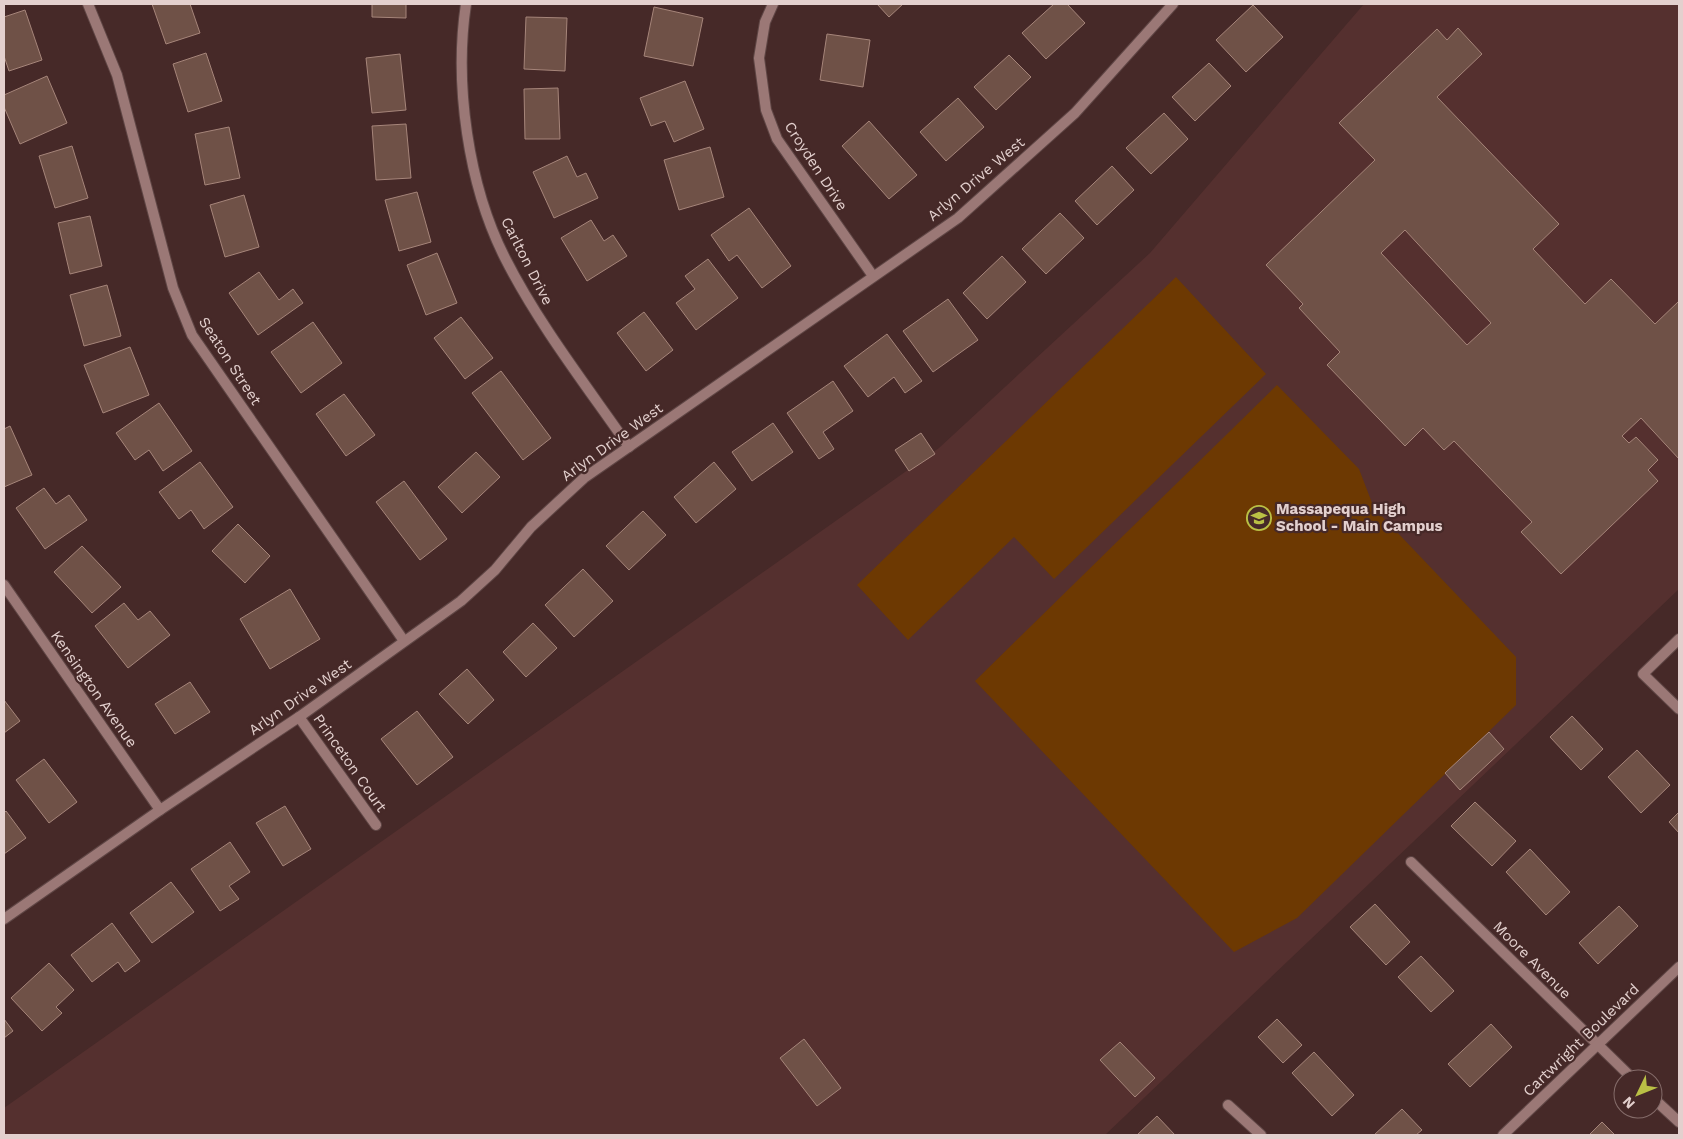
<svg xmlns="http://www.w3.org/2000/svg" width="1683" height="1139" viewBox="0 0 1683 1139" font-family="'Work Sans',sans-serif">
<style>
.built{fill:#55302f}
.green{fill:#6d3902}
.building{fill:#6f5147;stroke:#a6857a;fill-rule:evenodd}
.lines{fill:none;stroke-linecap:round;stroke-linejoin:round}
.minor-casing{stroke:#5f4645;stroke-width:12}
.minor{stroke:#9b7876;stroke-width:10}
.labels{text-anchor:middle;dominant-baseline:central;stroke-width:4.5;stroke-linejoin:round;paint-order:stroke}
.street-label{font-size:15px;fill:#e3d0ce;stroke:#462928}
.poi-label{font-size:15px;font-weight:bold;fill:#e3d0ce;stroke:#462928;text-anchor:start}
</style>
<rect width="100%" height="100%" fill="#462928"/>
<!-- built -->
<path class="built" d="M1364 4H1679V589L1105 1135H4V1108L939 448 1150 253Z"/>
<!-- green -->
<g class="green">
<path d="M1176 277 1266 374 1054 579 1014 537 908 640 857 585Z"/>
<path d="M1277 385 1359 469 1374 508 1516 657V705L1297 918 1234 952 975 681Z"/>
</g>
<!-- building -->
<g class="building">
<path d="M152 4H190L200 33 166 44Z"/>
<path d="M372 4H406V18L372 17Z"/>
<path d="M877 4H903L889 17Z"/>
<path d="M1054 4H1067L1085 23 1046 59 1022 33Z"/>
<path d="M1253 5 1283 37 1246 72 1216 40Z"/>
<path d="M654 7 703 18 693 66 644 56Z"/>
<path d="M25 10 42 60 9 71 4 56V17Z"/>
<path d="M526 17 567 18 565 71 524 69Z"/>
<path d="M1458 28 1482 54 1437 97 1559 224 1533 249 1585 304 1611 279 1655 324 1679 301V459L1641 418 1622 436 1629 443 1636 437 1658 460 1648 470 1658 481 1561 574 1521 532 1532 522 1454 441 1444 450 1423 428 1405 446 1327 365 1340 352 1299 308 1303 304 1266 265 1375 160 1339 123 1437 29 1447 40ZM1405 230 1491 323 1467 345 1381 253Z"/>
<path d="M827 34 870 40 863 87 820 80Z"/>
<path d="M206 53 222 101 188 112 173 64Z"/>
<path d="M400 54 406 110 372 113 366 58Z"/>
<path d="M1009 55 1031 77 996 110 974 87Z"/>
<path d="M1209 63 1231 86 1195 121 1172 97Z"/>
<path d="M47 76 67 123 20 144 4 107V95Z"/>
<path d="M685 81 704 129 674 142 665 121 651 126 640 98Z"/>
<path d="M558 88 560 139H525L524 89Z"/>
<path d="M958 98 984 127 946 161 920 132Z"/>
<path d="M1164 113 1188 139 1151 174 1126 148Z"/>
<path d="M869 121 917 175 889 199 842 146Z"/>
<path d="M406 124 411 178 376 180 372 126Z"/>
<path d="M229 127 240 178 205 185 195 134Z"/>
<path d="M72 146 88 198 55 208 39 156Z"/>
<path d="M710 147 724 197 679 210 664 160Z"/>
<path d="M567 156 577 177 586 173 598 198 554 218 533 172Z"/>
<path d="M1112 166 1134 190 1097 225 1075 201Z"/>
<path d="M417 192 431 242 399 251 385 200Z"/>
<path d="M244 195 259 247 225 257 210 205Z"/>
<path d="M749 208 791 266 762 288 737 255 729 261 711 235Z"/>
<path d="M1060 213 1084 238 1046 274 1022 249Z"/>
<path d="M90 216 102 266 70 274 58 223Z"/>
<path d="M591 220 604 241 613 235 627 256 587 281 561 238Z"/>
<path d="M437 253 457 303 426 315 407 265Z"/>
<path d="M1002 256 1026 282 987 319 963 293Z"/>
<path d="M708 259 738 298 696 330 676 303 695 289 685 276Z"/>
<path d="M259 272 279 300 293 289 303 303 258 335 229 293Z"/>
<path d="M107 285 121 336 84 346 70 295Z"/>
<path d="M948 299 978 340 933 372 903 331Z"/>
<path d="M644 312 673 350 646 371 617 333Z"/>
<path d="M461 317 493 358 465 379 434 338Z"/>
<path d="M313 322 342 363 301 393 271 352Z"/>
<path d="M887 334 922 381 905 393 894 377 868 397 844 366Z"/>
<path d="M130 347 149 395 103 413 84 365Z"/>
<path d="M501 371 551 438 523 460 472 393Z"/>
<path d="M833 381 853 411 823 432 834 449 819 459 787 413Z"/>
<path d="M344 394 375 435 346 456 316 414Z"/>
<path d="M159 403 192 451 163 471 149 450 135 460 116 433Z"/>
<path d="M773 423 793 452 752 481 732 452Z"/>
<path d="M10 426 32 475 4 487V429Z"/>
<path d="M921 433 935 454 909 471 895 450Z"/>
<path d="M476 452 500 477 462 513 438 487Z"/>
<path d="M200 462 233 507 204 529 191 510 179 519 159 492Z"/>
<path d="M714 462 736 489 696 523 674 497Z"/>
<path d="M404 481 447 539 420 560 376 502Z"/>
<path d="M44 488 56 504 69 495 87 520 45 549 16 508Z"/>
<path d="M643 511 666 535 629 570 606 546Z"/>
<path d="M238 524 270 556 245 583 212 551Z"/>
<path d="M82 546 121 587 92 613 54 572Z"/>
<path d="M583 569 613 601 574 637 545 605Z"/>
<path d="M290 589 320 639 270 669 240 619Z"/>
<path d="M124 603 138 620 150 611 170 635 128 668 95 626Z"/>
<path d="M533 623 557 648 526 677 503 652Z"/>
<path d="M467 669 494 700 468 724 439 694Z"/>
<path d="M190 682 210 712 175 734 155 704Z"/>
<path d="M4 700 20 721 4 733Z"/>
<path d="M417 711 453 757 417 785 381 739Z"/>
<path d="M1572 716 1603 749 1581 770 1550 737Z"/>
<path d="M1489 732 1504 749 1460 790 1445 773Z"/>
<path d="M1637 750 1670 785 1641 813 1608 777Z"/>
<path d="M44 759 77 802 49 823 16 780Z"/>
<path d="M1475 802 1516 841 1492 866 1451 826Z"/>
<path d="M285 806 311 849 283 866 256 823Z"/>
<path d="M6 811 26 838 4 854V813Z"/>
<path d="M1679 812V833L1669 822Z"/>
<path d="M230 842 250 872 229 886 239 899 220 911 191 869Z"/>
<path d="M1530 849 1570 892 1546 915 1506 872Z"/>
<path d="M171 882 194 912 152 943 130 913Z"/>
<path d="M1375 904 1410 942 1386 965 1350 927Z"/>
<path d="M1619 906 1638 926 1598 964 1579 943Z"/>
<path d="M112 923 140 961 125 972 118 962 92 982 71 955Z"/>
<path d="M1421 956 1454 991 1431 1012 1398 977Z"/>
<path d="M49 963 74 990 56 1007 62 1013 42 1031 11 998Z"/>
<path d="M4 1019 13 1031 4 1038Z"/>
<path d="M1277 1019 1302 1045 1283 1063 1258 1037Z"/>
<path d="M1491 1024 1512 1047 1470 1087 1448 1064Z"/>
<path d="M804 1039 841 1088 817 1106 780 1058Z"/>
<path d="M1120 1042 1155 1078 1135 1097 1100 1060Z"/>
<path d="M1314 1052 1354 1095 1332 1116 1292 1073Z"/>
<path d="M1402 1109 1422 1130 1416 1135H1374Z"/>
<path d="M1157 1116 1175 1135H1137Z"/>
<path d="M1602 1122 1615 1135H1589Z"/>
</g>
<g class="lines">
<defs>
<g id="minor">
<path d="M88 4 117 75 173 288 192 335 404 641"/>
<path d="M466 4C454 84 468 185 505 258 539 325 586 385 629 447"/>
<path d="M773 4 765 22 759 58 766 110 777 139 873 276"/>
<path d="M4 585 160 810"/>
<path d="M1679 639 1643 674 1679 709"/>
<path d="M299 717 376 825"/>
<path d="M1411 862 1633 1079"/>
<path d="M4 919 160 810 299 717 461 601 495 570 531 527 584 478 958 218 1075 113 1173 4"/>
<path d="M1653 1098 1679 1122"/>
<path d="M1228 1105 1261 1135"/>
<path d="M1503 1135 1679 967"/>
</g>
</defs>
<!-- minor casing -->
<use href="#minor" class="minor-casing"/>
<!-- minor -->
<use href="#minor" class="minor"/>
</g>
<!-- icons -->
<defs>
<symbol id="school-ring" viewBox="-11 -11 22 22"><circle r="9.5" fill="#462928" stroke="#bac045" stroke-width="1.5"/><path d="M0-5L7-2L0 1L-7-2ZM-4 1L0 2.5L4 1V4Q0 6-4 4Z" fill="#bac045"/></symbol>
</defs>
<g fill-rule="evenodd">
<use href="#school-ring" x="1245" y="504" width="28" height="28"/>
</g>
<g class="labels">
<!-- street labels -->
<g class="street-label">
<text transform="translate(816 166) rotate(57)">Croyden Drive</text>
<text transform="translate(976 179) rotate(-40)">Arlyn Drive West</text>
<text transform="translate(527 261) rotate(63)">Carlton Drive</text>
<text transform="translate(230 361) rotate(57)">Seaton Street</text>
<text transform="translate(612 442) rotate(-36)">Arlyn Drive West</text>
<text transform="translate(94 689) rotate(55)">Kensington Avenue</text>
<text transform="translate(300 697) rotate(-35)">Arlyn Drive West</text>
<text transform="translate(350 763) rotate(55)">Princeton Court</text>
<text transform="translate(1532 960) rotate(45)">Moore Avenue</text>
<text transform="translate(1581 1040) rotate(-44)">Cartwright Boulevard</text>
</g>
<!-- poi labels -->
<g class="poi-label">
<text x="1276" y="509">Massapequa High<tspan x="1276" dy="17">School - Main Campus</tspan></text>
</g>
</g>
<!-- border -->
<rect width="1683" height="1139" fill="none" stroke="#e3d0ce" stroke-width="10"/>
<!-- north arrow -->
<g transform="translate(1638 1094) rotate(227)"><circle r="24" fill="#462928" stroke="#856c6a"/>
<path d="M0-4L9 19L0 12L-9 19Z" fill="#bac045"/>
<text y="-8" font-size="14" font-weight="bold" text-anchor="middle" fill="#e3d0ce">N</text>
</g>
</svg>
